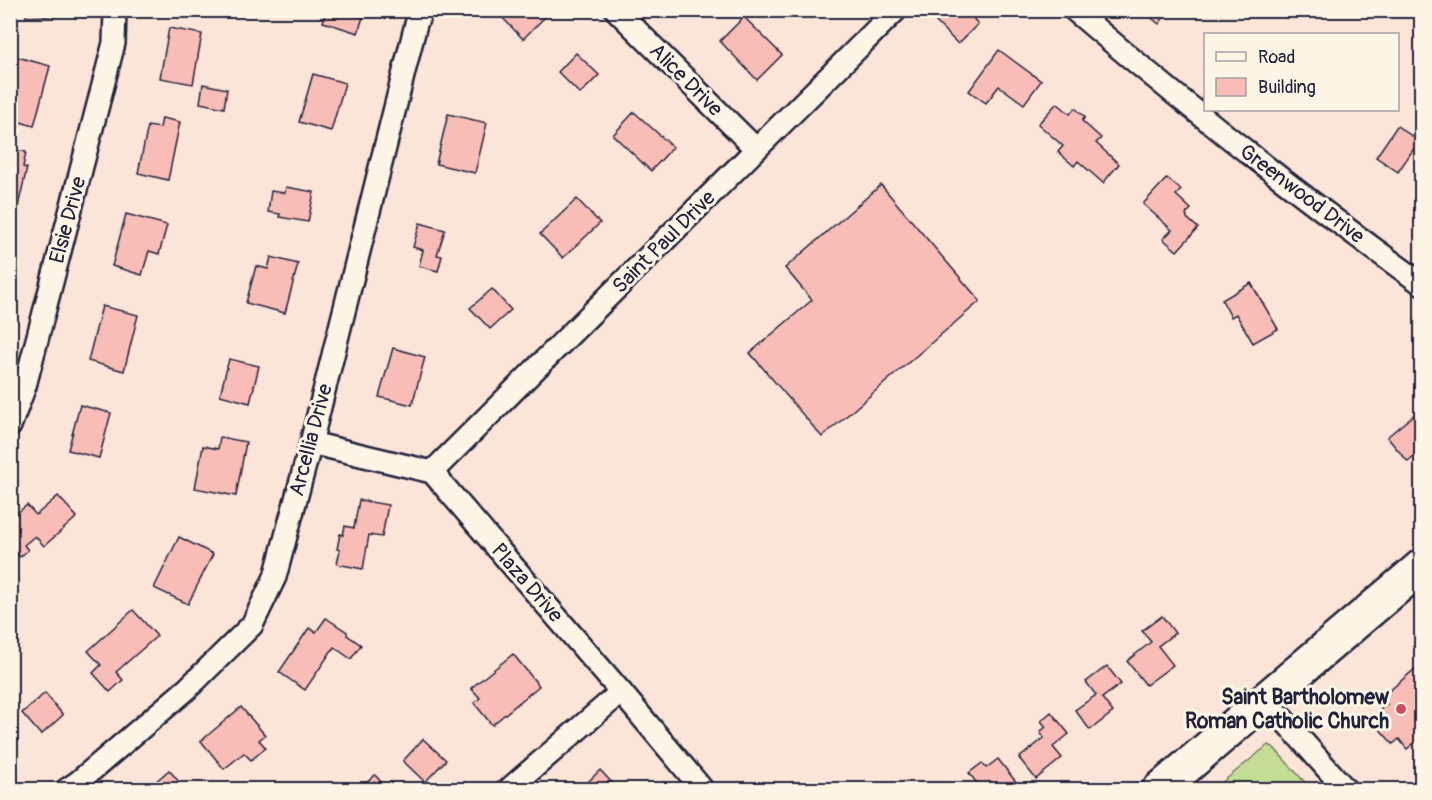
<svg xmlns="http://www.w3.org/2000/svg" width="1432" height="800" viewBox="0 0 1432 800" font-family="Pangolin,sans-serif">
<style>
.green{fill:#c4dd94;stroke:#738068;stroke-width:1.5}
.building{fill:#f9bdb8;stroke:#22223b;stroke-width:1.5}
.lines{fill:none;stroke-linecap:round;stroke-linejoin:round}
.street-casing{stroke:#22223b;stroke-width:26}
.primary-casing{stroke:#22223b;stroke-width:38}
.street{stroke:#fcf5e5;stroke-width:21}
.primary{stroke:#fcf5e5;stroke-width:33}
.poi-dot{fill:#d1495b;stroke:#fcf5e5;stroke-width:2}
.labels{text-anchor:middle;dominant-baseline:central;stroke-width:6;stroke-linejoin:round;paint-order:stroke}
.street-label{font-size:21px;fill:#22223b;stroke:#fcf5e5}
.poi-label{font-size:21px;font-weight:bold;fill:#22223b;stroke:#fcf5e5;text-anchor:end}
</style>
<rect width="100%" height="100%" fill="#fbe4d8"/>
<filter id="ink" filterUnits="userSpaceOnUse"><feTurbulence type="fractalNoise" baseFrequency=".0167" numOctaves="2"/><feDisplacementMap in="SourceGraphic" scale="12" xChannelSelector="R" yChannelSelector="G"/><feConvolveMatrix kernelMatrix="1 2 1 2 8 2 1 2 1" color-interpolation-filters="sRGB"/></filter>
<g filter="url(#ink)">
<!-- green -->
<path class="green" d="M1268 745 1273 747 1311 789H1214Z"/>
<!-- building -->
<g class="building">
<path d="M10 10H50V16L26 17V12H10Z"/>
<path d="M326 10H356L354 15 363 17 358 33 323 22Z"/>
<path d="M495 10H541L546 16 523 39Z"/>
<path d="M947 10H966L978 24 958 44 936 22Z"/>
<path d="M1142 10H1169L1159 24Z"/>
<path d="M744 17 782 55 757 80 720 41Z"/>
<path d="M169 28 202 34 193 84 160 78Z"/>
<path d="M999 50 1041 81 1024 104 999 86 986 103 969 91Z"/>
<path d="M576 53 599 75 580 94 558 72Z"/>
<path d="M10 55 50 66 34 126 10 119V89L15 72 10 70Z"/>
<path d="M313 74 345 83 331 131 299 122Z"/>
<path d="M203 84 227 89 224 108 200 103Z"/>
<path d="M1057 103 1070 114 1075 108 1085 117 1082 121 1101 138 1096 143 1119 164 1103 183 1078 161 1074 166 1058 152 1063 146 1038 124Z"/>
<path d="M634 112 673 147 651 171 613 135Z"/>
<path d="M448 114 487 123 475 173 436 164Z"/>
<path d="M162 118 180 122 168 180 138 173 148 126 160 128Z"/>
<path d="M1397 126 1419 141 1398 172 1376 157Z"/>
<path d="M10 149 26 152 23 167 27 168 16 215 10 213Z"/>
<path d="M1167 178 1181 190 1176 195 1191 209 1186 214 1187 218 1198 228 1177 251 1163 239 1172 230 1143 204Z"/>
<path d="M881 185 980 301 822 437 750 353 812 300 785 268Z"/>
<path d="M286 187 314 192 308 222 279 217 280 214 268 212 271 191 285 193Z"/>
<path d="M577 199 600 223 563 258 540 234Z"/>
<path d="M126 214 167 225 159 254 149 251 142 275 112 266Z"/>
<path d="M420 223 445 230 437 255 442 256 438 271 419 266 423 250 413 247Z"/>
<path d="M271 257 298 264 285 313 246 303 256 266 268 269Z"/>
<path d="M1251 283 1278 329 1253 343 1236 314 1231 317 1222 300Z"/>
<path d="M492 289 511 310 490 329 470 308Z"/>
<path d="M102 306 138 315 124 371 88 361Z"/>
<path d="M393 348 425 357 412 405 379 397Z"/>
<path d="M229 359 259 366 250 403 220 395Z"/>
<path d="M80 405 111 413 99 458 68 450Z"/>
<path d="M1422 408V450L1408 462 1387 437Z"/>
<path d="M220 437 246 442 236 496 195 488 203 446 218 449Z"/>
<path d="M58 496 77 517 44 546 35 536 24 545 28 550 20 557 10 546V519L27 505 36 515Z"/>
<path d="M359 500 388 505 382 537 369 535 363 569 337 564 340 550 337 549 340 534 343 535 345 526 354 528Z"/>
<path d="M179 537 213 554 188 604 154 588Z"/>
<path d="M133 610 157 636 116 672 123 680 110 692 93 673 101 665 88 651Z"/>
<path d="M1162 616 1175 633 1158 646 1173 665 1146 685 1127 661 1151 642 1142 631Z"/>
<path d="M326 618 347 632V635L361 645 351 659 334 647 305 690 279 672 309 628 316 632Z"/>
<path d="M513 654 539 686 492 725 474 703 480 698 471 688Z"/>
<path d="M1422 663V737L1407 749 1399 739 1393 744 1375 724 1380 719 1376 714 1387 704 1381 698Z"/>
<path d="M1107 666 1121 684 1102 698 1113 712 1090 730 1075 710 1096 695 1086 682Z"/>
<path d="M45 693 63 715 41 735 22 713Z"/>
<path d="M241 707 265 735 259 740 266 748 251 760 244 753 224 769 201 741Z"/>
<path d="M1051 712 1069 734 1053 747 1062 758 1036 779 1019 758 1044 738 1040 732 1046 727 1041 721Z"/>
<path d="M423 739 446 760 425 782 403 761Z"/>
<path d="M998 759 1016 782 1007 790H982L969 773 982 763 986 768Z"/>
<path d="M169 770 186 790H146Z"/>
<path d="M600 770 619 790H580Z"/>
<path d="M375 775 388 790H359Z"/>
</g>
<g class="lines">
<defs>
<g id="street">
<path d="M616 10 756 149"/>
<path d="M1074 10C1186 106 1302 197 1422 284"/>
<path d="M10 426 25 386 114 43 115 10"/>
<path d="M311 443 432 472 621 692 703 790"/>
<path d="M432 472 896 10"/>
<path d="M1265 699 1346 790"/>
<path d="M66 790 78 782 187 689 252 625 275 577 311 443 416 24 422 10"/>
<path d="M508 790 621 692"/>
</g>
<path id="primary" d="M1159 790 1422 566"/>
</defs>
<!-- street casing -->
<use href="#street" class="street-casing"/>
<!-- primary casing -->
<use href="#primary" class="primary-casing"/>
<!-- street -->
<use href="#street" class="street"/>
<!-- primary -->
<use href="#primary" class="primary"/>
</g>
</g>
<!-- markers -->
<circle class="poi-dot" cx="1401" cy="709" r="6"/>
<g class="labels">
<!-- street labels -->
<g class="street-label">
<text transform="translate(686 80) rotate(45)">Alice Drive</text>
<text transform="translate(1302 194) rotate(37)">Greenwood Drive</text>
<text transform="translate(68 220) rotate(-75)">Elsie Drive</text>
<text transform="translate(664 242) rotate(-45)">Saint Paul Drive</text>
<text transform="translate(311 440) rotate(-75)">Arcellia Drive</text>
<text transform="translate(527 583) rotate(49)">Plaza Drive</text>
</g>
<!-- poi labels -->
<g class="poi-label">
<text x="1389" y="697">Saint Bartholomew<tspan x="1389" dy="24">Roman Catholic Church</tspan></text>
</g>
</g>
<!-- margin -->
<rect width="1432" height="800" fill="none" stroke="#fcf5e5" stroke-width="36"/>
<rect x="18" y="18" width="1396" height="764" fill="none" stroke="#22223b" stroke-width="2" filter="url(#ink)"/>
<!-- legend -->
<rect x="1204" y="33" width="195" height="78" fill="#fcf5e5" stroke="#a5a1a1" stroke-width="1.5"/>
<rect x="1216" y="52" width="30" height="9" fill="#fcf5e5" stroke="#a5a1a1" stroke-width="1.5"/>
<text x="1258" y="63" font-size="18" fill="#22223b">Road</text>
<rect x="1216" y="78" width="30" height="18" fill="#f9bdb8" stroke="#a5a1a1" stroke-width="1.5"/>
<text x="1258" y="93" font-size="18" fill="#22223b">Building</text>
</svg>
